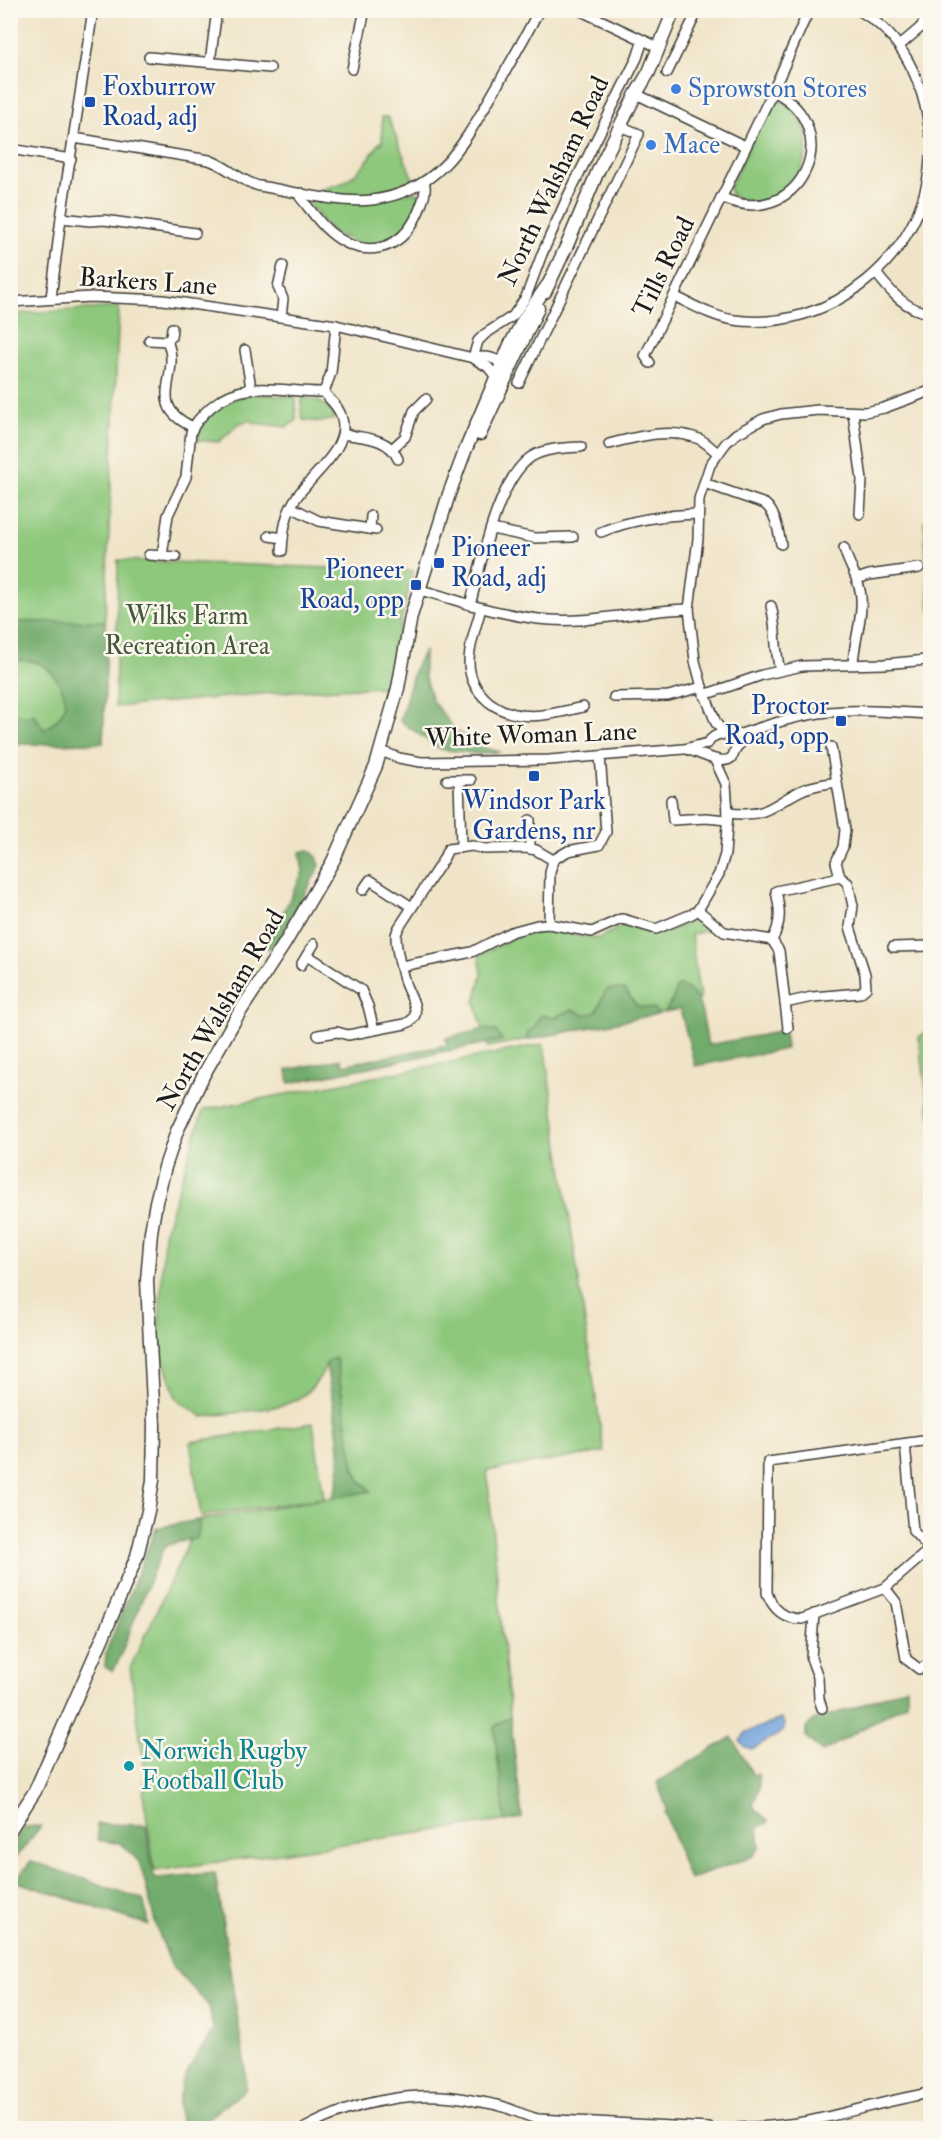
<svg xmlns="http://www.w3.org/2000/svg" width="941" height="2139" viewBox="0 0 941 2139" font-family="'IM FELL Double Pica',serif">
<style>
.green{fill:#8dc87c;stroke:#54724c;stroke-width:1.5}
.forest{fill:#72ac6c;stroke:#476444;stroke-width:1.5}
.water{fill:#72a3dd;stroke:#47607c;stroke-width:1.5}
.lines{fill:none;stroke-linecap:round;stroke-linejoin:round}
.minor-casing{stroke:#3c3a36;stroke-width:12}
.major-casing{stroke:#3c3a36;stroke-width:15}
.minor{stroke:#fff;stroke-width:9}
.major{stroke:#fff;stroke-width:12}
.shop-dot{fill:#3f7fe0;stroke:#fbf7ec;stroke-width:2}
.transit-dot{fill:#1a4fb4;stroke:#fbf7ec;stroke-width:2}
.culture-dot{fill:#0f9aa8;stroke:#fbf7ec;stroke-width:2}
.labels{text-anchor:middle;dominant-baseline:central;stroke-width:5;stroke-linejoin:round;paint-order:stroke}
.transit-label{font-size:26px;fill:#164399;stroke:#fbf7ec;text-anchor:start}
.shop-label{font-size:26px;fill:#366cbe;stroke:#fbf7ec;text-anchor:start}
.street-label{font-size:26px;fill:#1c1c1c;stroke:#fbf7ec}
.park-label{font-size:26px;fill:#44583e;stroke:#fbf7ec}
.culture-label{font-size:26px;fill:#0d838f;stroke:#fbf7ec;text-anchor:start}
</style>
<rect width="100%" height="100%" fill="#fbf7ec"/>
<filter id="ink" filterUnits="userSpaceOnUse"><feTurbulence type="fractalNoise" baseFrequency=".0167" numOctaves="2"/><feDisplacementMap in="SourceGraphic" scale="12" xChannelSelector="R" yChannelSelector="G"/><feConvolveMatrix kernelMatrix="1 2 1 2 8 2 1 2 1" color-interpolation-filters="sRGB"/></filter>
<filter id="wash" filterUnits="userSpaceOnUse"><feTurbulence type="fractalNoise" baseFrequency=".008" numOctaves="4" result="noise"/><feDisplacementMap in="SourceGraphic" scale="24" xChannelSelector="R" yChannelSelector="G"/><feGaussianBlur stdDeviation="1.35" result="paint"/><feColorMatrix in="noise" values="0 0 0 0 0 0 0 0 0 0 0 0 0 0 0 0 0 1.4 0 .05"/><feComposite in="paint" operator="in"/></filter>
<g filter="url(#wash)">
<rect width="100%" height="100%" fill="#f0e4c8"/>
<!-- green -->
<g class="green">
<path d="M777 100C789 102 794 112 801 121 809 133 809 148 804 161 802 166 801 173 798 178 789 195 763 204 745 201 736 199 731 198 729 188L769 105Z"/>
<path d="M382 117H388L414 182 390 191 361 197 318 192C324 186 332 187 340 184 358 175 369 160 379 143H382Z"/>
<path d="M414 192 420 193C423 213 403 230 391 243L361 245 332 232 310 205 311 199 324 200Z"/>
<path d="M119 307 105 621 107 633 103 743 11 744V314Z"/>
<path d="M249 394 296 397V421L286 427 254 423 252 420 240 423 219 442 196 440C202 416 226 399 249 394Z"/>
<path d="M302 397C318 400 329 403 335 419L321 422 303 420 301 413Z"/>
<path d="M924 521H930V612Z"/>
<path d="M118 560 413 571 385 687 295 691 115 707Z"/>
<path d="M696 920 708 930 691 935 700 999 665 1012 488 1047 475 1002 482 974 479 956 512 938 549 930 593 938H599L623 925 662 934Z"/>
<path d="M930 1030V1118L919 1037Z"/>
<path d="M544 1044 604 1452 487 1471 510 1716 522 1818 155 1871 143 1794 146 1777 130 1668 199 1520 370 1491 360 1480 354 1467 336 1358 327 1362C321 1380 305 1399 286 1404 261 1411 230 1413 203 1417L176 1398 158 1344 164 1234 203 1110Z"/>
<path d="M313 1423 324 1498 201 1516 190 1442Z"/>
</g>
<!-- forest -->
<g class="forest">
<path d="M105 621 107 633 103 743 11 744V714L35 715 44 730C53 724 63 716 65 705 67 690 52 669 39 663 31 660 19 660 11 660V622Z"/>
<path d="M424 651V675L432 700 455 730 478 746 500 752 478 754 440 749 400 721 415 667Z"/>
<path d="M309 850 317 857 320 866 280 938 269 949 263 943 274 931 303 872 300 852Z"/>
<path d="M679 986C704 990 703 1025 708 1045L784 1031 786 1049 695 1066 680 1009 665 1012 674 997 676 988Z"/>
<path d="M608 989H624C638 1004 629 1006 654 1009L658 1014 526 1040 528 1032 534 1028 540 1016 543 1015 553 1018 573 1009 584 1015C605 1013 596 1000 608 989Z"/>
<path d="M485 1029 496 1031 502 1040 289 1083 287 1070 341 1059 343 1065 447 1045 446 1038Z"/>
<path d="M336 1358 354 1467 360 1480 371 1491 331 1498C350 1471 331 1398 326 1364L329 1360Z"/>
<path d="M199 1520V1529L197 1538 167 1545 163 1549 150 1579 118 1662 112 1671 105 1667 106 1652 156 1528Z"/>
<path d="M907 1687V1703L822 1752 806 1737V1728L815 1719 851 1709Z"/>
<path d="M510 1716 522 1818 505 1821 494 1727Z"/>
<path d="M732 1737 753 1775 758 1774 759 1789 753 1806 769 1822 758 1827 760 1847 753 1856 689 1880 665 1813 667 1809 657 1782Z"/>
<path d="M97 1824 146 1825 154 1876 157 1878 215 1873 245 2066 246 2089 211 2116 199 2128H182C169 2087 193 2064 213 2030L209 2006 171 1964 156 1926 140 1863 122 1844 98 1840Z"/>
<path d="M41 1826 11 1864V1846L24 1827Z"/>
<path d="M31 1861 143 1899 149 1925 15 1881Z"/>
</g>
<!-- water -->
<path class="water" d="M781 1719 784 1723V1730L781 1733 752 1749 745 1747 740 1741 746 1732Z"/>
</g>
<g filter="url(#ink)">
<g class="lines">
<defs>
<g id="minor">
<path d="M579 10 658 47"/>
<path d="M858 10C904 35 924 84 930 134"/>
<path d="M899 46 920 28 930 14"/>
<path d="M149 57 270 68"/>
<path d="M210 62 217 10"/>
<path d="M352 69 365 10"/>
<path d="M667 73 698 10"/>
<path d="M636 94 745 146"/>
<path d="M74 138 209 160C227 166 240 181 259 186 292 191 339 204 372 200 442 191 465 141 497 86 511 61 526 36 539 10"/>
<path d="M10 149 71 159"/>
<path d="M301 193 300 197C310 209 319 223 330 232 363 260 401 252 418 213 421 205 428 192 424 182"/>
<path d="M721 197C798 234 850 129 773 91"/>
<path d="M61 218 90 221 104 220 195 233"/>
<path d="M876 273C888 289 908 313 930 312"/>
<path d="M674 296C693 305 713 317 734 320 830 333 926 256 930 158"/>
<path d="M51 298 61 218 93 10"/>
<path d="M10 302 91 297 163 300 336 325 473 358 488 367 496 377 501 376"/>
<path d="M281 317 283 299 278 287 283 266"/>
<path d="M172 328 171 337 167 341C183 376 143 404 193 427"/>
<path d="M149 340 167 341"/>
<path d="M245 350 251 388"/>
<path d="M473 358C486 356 497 356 505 369"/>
<path d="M473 358 478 341 485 334 513 316 526 297 542 254 568 196 637 58 643 40"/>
<path d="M650 363 645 356 773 91 809 10"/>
<path d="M519 383 639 134 620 126"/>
<path d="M853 413 862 480 860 514"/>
<path d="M343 434C364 438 389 437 398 459"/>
<path d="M609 444C636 437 671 427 699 439 706 442 712 449 718 453"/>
<path d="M393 448 405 437 414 411 426 399"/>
<path d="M704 483 765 504C776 513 778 530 781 544"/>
<path d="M291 507 319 521 376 530"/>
<path d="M370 529 371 516"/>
<path d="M492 529 534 538 573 537"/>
<path d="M601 532C632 519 664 515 698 514"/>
<path d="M269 536 283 538"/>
<path d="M844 548C848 565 860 579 861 597 863 619 854 641 853 664"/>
<path d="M282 551C283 533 285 516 294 501 309 476 350 450 342 419 340 407 330 401 324 392L331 373 336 325"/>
<path d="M149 555 176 557"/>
<path d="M162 556 168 515 186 477 191 432C195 422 203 414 211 407 246 377 283 393 324 392"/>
<path d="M857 579 869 575 919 568"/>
<path d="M418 590C436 593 453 600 471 605 492 611 516 616 538 619 589 625 638 610 689 609"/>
<path d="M470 605C481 565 497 480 531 457 545 448 565 448 581 447"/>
<path d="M771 606C777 627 774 649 780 670"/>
<path d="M481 608C477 625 469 644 469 662 469 679 476 691 489 702 518 724 550 715 583 707"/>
<path d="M704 695 762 675 802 666 884 664 927 660"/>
<path d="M614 697 668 696 702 687"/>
<path d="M725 734 716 723 702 687 695 661 689 609 698 539 699 499 710 465 726 443 736 434 763 419 781 414 818 410 865 412 884 408 930 391"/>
<path d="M831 747 845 830 843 847 836 862 840 877"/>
<path d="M686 749C698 752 722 766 731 758 735 754 733 755 735 750 739 743 747 738 753 733"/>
<path d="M381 751 399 758 421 762 549 760 684 749 708 743C714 734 721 732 731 737 763 727 795 715 829 712 863 709 897 712 930 714"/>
<path d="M447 780H459L461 846"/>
<path d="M459 780H471"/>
<path d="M671 800 673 820 706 818 727 820"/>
<path d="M728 813C768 817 767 808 800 791 811 785 825 784 837 782"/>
<path d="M530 820V849"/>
<path d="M363 890 370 880 412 907"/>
<path d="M698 910 724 932 772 940 779 951 788 1028"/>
<path d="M549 924 550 873 553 860 568 851 599 845 606 832 600 756"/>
<path d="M772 940C782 923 780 909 776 891L840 877 848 883 853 906 850 927 865 974 866 988 860 993 812 997 785 1003"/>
<path d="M893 947 930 946"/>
<path d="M307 955 314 944"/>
<path d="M301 965 307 955 361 990 368 1006 374 1030"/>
<path d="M402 966 472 952 511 932 537 925 549 924 592 932 621 919 626 920 656 929 692 914 698 910 719 874 725 854 728 813 726 784 715 760"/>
<path d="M318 1035 337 1032 348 1035 405 1024C410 1022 413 1020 415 1015 417 1004 408 993 405 983 401 969 396 950 396 935L398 929 443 860 448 849 472 846 485 849 526 848 536 850 553 860"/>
<path d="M930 1440 768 1462 767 1593C773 1609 783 1619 802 1619L885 1588 930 1549"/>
<path d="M905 1444 913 1531 930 1549"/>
<path d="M885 1588 896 1602 906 1659 919 1669 930 1664"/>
<path d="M814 1614 811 1658 818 1677 819 1699 822 1708"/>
<path d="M305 2128C355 2101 419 2088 476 2101 486 2103 497 2104 507 2108 518 2112 526 2116 538 2119L709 2128"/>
<path d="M738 2128C760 2127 782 2126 803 2122 846 2114 887 2100 930 2093"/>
</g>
<g id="major">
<path d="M545 292 568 243 598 171 636 94 649 72 674 10"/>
<path d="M480 434 538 308"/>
<path d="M10 1830 35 1791 103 1637 137 1556 148 1511 153 1480 154 1424 147 1281 151 1232 156 1202 165 1167 177 1131 204 1074 236 1018 285 943 333 861 376 766 398 688 411 616 449 494 465 451 510 345 524 319 547 286"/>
</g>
</defs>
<!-- minor casing -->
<use href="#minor" class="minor-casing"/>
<!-- major casing -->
<use href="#major" class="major-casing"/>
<!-- minor -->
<use href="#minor" class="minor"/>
<!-- major -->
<use href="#major" class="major"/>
</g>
</g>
<!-- markers -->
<g class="shop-dot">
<circle cx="676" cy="89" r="6"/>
<circle cx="651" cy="145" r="6"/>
</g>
<g class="transit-dot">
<rect x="84" y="96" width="12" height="12" rx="3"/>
<rect x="433" y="557" width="12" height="12" rx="3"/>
<rect x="410" y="579" width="12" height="12" rx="3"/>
<rect x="835" y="715" width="12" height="12" rx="3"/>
<rect x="528" y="770" width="12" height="12" rx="3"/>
</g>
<circle class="culture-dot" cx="129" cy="1766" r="6"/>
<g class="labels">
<!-- transit labels -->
<g class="transit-label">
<text x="102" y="87">Foxburrow<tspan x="102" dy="30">Road, adj</tspan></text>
<text x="451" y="548">Pioneer<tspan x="451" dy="30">Road, adj</tspan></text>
<text x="404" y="570" text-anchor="end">Pioneer<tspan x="404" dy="30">Road, opp</tspan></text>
<text x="829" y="706" text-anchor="end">Proctor<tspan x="829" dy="30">Road, opp</tspan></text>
<text x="534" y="801" text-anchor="middle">Windsor Park<tspan x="534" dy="30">Gardens, nr</tspan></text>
</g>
<!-- shop labels -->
<g class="shop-label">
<text x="688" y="89">Sprowston Stores</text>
<text x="663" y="145">Mace</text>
</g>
<!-- street labels -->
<g class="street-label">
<text transform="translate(554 181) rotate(-65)">North Walsham Road</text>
<text transform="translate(664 267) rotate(-64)">Tills Road</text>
<text transform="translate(148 282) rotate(4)">Barkers Lane</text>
<text transform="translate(531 735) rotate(-2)">White Woman Lane</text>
<text transform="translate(221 1010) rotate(-60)">North Walsham Road</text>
</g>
<!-- park labels -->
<g class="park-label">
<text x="187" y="616">Wilks Farm<tspan x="187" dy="30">Recreation Area</tspan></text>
</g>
<!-- culture labels -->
<g class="culture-label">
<text x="141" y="1751">Norwich Rugby<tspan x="141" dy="30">Football Club</tspan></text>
</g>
</g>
<!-- margin -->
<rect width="941" height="2139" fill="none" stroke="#fbf7ec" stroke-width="36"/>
</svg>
